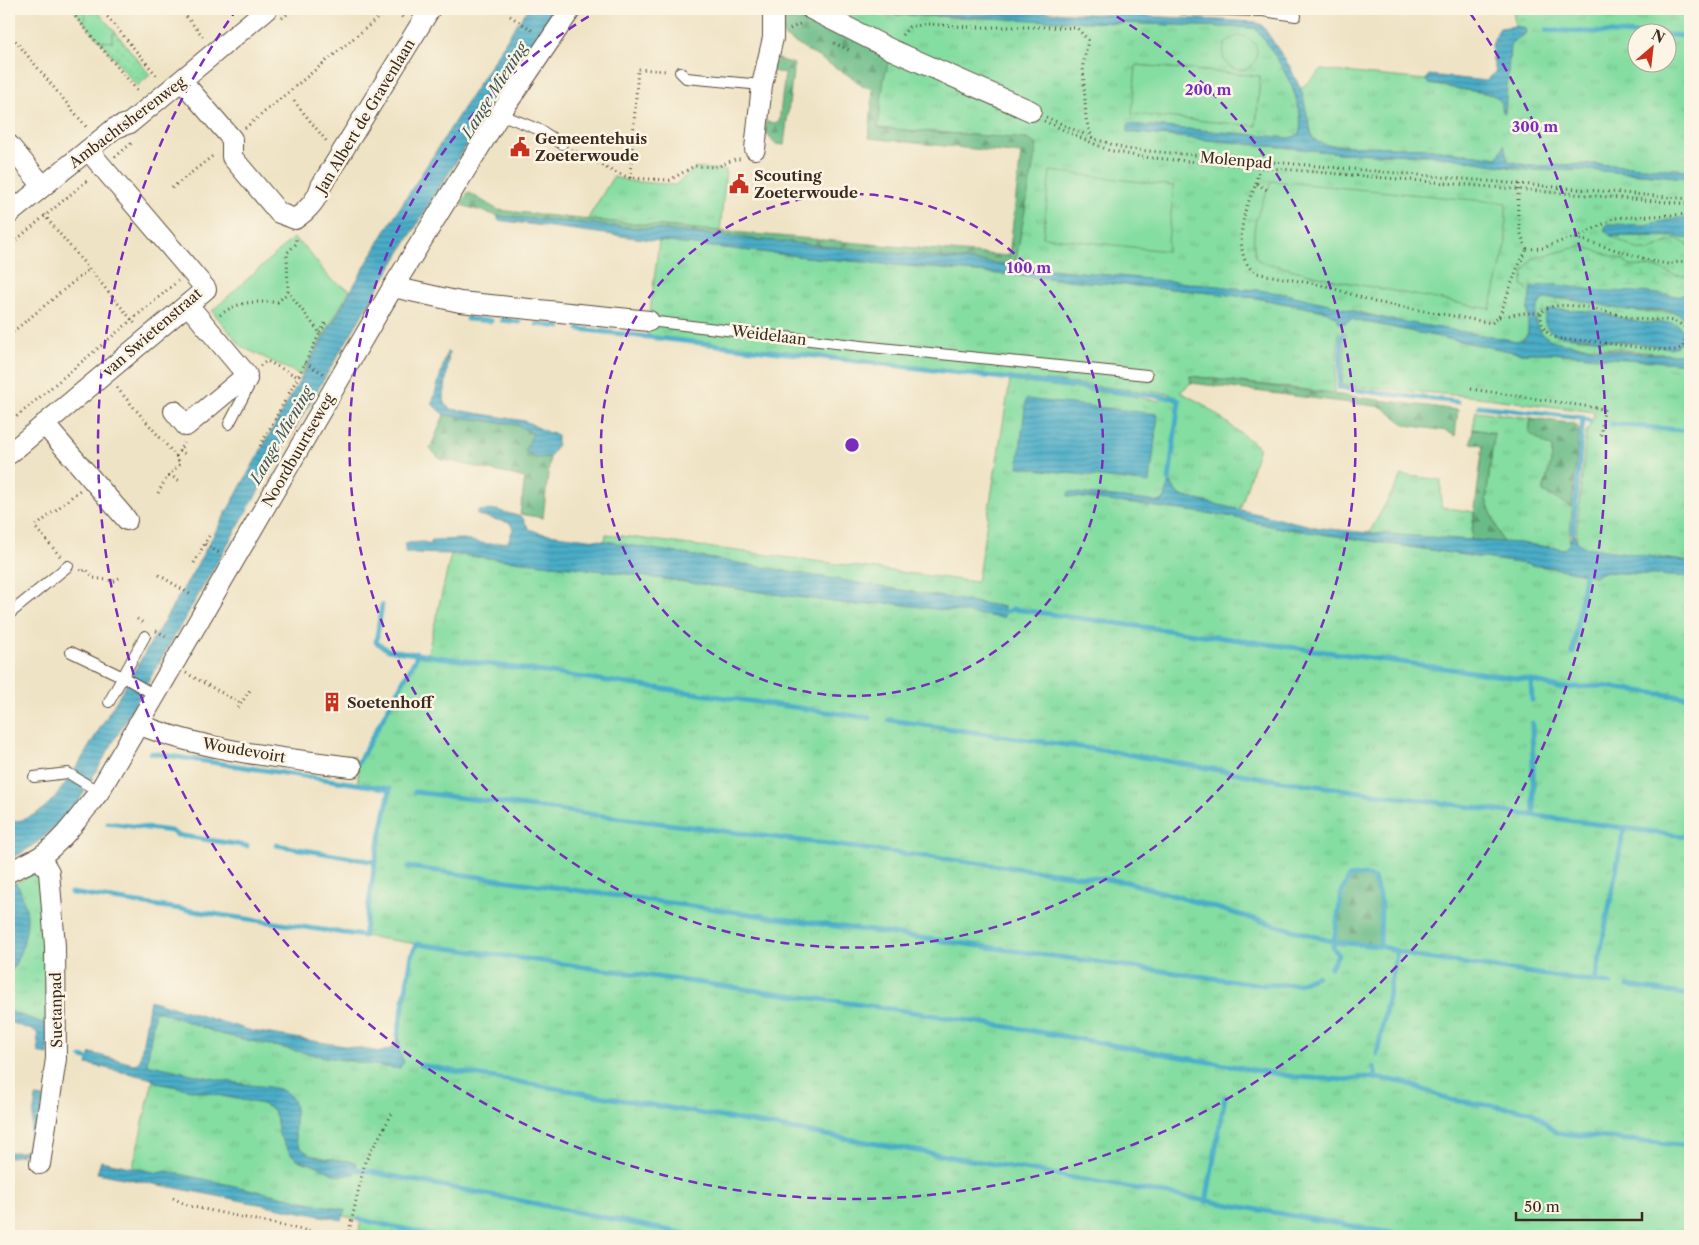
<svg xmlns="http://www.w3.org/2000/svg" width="1699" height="1245" viewBox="0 0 1699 1245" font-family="'Libre Caslon Text',serif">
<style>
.grass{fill:url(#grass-tufts);stroke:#608460;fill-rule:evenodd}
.forest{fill:url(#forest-firs);stroke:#537352}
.wetland{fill:url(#wetland-marsh);stroke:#608460;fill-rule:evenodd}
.park{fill:#84dda1;stroke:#608460}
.garden{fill:url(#garden-dots);stroke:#608460}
.water{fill:url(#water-rules);stroke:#426c73}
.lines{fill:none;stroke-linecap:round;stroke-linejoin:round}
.stream{stroke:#49adc8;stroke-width:5}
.service-casing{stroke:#564637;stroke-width:12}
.minor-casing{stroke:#564637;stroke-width:22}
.path{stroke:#564637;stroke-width:3;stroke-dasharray:1 4;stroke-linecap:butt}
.service{stroke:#fff;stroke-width:10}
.minor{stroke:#fff;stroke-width:20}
.ring{fill:none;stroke:#7b2cbf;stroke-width:2.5;stroke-dasharray:9 6}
.labels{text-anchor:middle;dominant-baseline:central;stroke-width:5;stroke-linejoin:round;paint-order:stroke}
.street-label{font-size:15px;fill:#3b2a1e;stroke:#fcf5e5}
.poi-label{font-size:15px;font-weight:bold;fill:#3b2a1e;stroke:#fcf5e5;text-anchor:start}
.water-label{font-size:16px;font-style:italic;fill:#40585a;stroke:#fcf5e5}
.centre{fill:#7b2cbf;stroke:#fcf5e5;stroke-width:2.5}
.ring-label{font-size:15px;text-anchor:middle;font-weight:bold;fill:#7b2cbf;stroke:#fcf5e5;stroke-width:5;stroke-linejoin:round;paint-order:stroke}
</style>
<defs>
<pattern id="grass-tufts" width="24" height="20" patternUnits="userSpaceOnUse" patternTransform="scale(1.25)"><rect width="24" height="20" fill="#84dda1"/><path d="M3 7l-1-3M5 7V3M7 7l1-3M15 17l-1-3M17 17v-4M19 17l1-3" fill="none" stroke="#73be8a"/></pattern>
<pattern id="forest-firs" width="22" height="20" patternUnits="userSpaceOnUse" patternTransform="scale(1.25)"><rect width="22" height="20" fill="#6bbc87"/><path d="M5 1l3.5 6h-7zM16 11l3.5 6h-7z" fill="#59996e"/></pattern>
<pattern id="wetland-marsh" width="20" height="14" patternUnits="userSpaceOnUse" patternTransform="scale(1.25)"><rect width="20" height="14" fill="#84dda1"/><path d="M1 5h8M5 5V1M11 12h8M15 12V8" fill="none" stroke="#73be8a"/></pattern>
<pattern id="garden-dots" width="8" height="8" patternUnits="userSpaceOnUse" patternTransform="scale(1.25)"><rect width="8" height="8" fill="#84dda1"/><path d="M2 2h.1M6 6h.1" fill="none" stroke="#73be8a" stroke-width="1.8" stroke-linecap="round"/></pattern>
<pattern id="water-rules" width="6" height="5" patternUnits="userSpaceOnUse" patternTransform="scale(1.25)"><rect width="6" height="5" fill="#49adc8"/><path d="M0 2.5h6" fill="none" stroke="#3e8da2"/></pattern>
</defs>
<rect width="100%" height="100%" fill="#fcf5e5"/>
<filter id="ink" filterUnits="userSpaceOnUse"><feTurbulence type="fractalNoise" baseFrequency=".02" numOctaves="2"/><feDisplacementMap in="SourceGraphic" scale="10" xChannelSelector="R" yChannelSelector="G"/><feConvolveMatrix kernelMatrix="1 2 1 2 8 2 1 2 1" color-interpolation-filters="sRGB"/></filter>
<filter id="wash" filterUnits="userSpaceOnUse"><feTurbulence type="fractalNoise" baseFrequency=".0096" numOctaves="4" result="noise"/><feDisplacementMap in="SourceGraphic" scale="20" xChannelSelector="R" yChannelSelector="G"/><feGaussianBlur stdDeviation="1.12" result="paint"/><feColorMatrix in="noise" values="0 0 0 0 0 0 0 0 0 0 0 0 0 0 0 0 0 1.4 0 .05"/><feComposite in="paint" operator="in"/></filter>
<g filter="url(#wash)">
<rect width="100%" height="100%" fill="#efe3c5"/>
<!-- grass -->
<g class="grass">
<path d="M796 9H848V13L1255 28C1262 36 1269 44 1275 53 1287 72 1306 112 1299 134L1291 138 1129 124 1128 132 1340 153 1432 155 1528 170H1590L1690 178V219L1680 218 1644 225 1607 224 1690 239V294L1528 308C1528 322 1533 337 1517 341L1392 320 1286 294 1015 265 1036 145 1027 139 877 128 884 77 891 53ZM1136 65 1260 76 1256 126Z"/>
<path d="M1513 9H1690V170L1593 164 1531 166 1508 161 1504 145 1498 158 1424 148 1328 145 1317 142 1312 136 1300 89 1322 70 1426 80 1429 84 1491 94C1500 98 1501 102 1503 112L1505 113 1508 53 1510 46 1525 28 1515 26ZM1636 32H1666V62H1636Z"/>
<path d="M695 168 726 170 720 231 587 220 613 177 630 181 675 185Z"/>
<path d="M659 241 816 258 1183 290 1256 298 1325 311 1338 317 1345 323 1350 319 1519 353H1550L1690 364V562L1584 547 1577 542 1576 537 1586 433 1593 419 1594 412 1478 397 1342 385 1346 333 1339 331 1334 393 1190 376 1191 383 1180 392 1201 403 1259 447 1240 510 1184 497 1177 493 1170 481 1165 499 1159 502 1069 493 1228 516 1275 527 1566 570 1594 576 1603 572 1690 577V1236H358L361 1220 216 1187 132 1170 154 1076 141 1070 153 1005 217 1028 394 1060 412 954 417 944 364 936 375 862 390 789 358 784V763L416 658 428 652 451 554 589 569 857 605 890 603 605 541 606 534 977 582 1010 381 1126 395 1159 401 1171 394 1010 377 647 335Z"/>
<path d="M1476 411 1531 418 1529 433 1552 448C1553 463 1546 477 1543 492L1572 507 1569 544 1564 549 1518 543H1503L1486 500 1494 433 1473 429Z"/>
<path d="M1402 475 1441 480V507L1474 512 1471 540 1369 533Z"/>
<path d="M33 874 44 882 48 1025 9 1011V975L15 966V883Z"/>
<path d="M260 1227 299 1236H258Z"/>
</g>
<!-- forest -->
<g class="forest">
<path d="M788 9H796L891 53 884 78 878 128 1027 139 1037 145 1015 265 649 229 498 216 461 205 468 192 498 210 581 219 1009 256 1021 154 869 138 873 89 862 86 853 78 785 37 781 29V15Z"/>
<path d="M777 59 794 64 784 145 775 144 766 133 765 122 779 123 785 73 770 71Z"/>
<path d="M1190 376 1458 410 1455 436 1446 431 1406 425 1382 407 1191 383Z"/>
<path d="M444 415 518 425 533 434 525 451 535 458 550 457 543 518 520 514 525 478 440 459 430 449Z"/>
<path d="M1531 418 1575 424 1579 429 1572 507 1543 492C1546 477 1553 463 1552 448L1529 433Z"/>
<path d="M1473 429 1494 433 1486 500 1503 543 1471 540 1483 445 1471 443Z"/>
<path d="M1365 875 1374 879 1381 902 1380 946 1334 942 1342 892 1349 877Z"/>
</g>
<!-- wetland -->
<g class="wetland">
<path d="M1611 236 1685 237 1690 239V246L1679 240H1673L1649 251 1637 249Z"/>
<path d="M1581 246 1624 260 1629 266 1655 267 1674 275 1687 276 1690 279V294L1673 296 1647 293H1613L1555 285 1531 288V293L1522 285 1524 271 1532 259Z"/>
<path d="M1553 298 1587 302 1636 311 1679 313 1689 321 1690 324V344L1689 349 1679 354H1664L1558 343C1538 335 1527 320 1542 300ZM1561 309 1597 312 1641 323H1671L1683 337 1680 343 1676 347 1562 336 1554 333 1547 328Z"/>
</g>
<!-- park -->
<g class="park">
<path d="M86 10 98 12 117 34H113L112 42 100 41 84 22Z"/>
<circle cx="1240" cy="53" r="17"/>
<path d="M1136 65 1260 76 1256 126 1132 114Z"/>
<path d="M1050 171 1174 186 1167 251 1043 237Z"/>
<path d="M1272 181 1506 203V245L1490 309 1334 280 1262 262 1256 258C1249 228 1259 208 1272 181Z"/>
<path d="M293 238 305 247 330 279 350 290 301 375 242 347 212 311Z"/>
</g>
<!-- garden -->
<g class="garden">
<path d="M73 9H96L98 12 86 10 84 22Z"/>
<path d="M113 33 117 34 150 75 137 86 100 41 112 42Z"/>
</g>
<!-- water -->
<g class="water">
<path d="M528 9H555C384 264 235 534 80 799 60 825 38 845 9 860V822C45 819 59 792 78 765L192 574 311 360 387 228 516 25Z"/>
<path d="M848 9C984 8 1119 14 1255 22L1262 25 1290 67 1302 92 1312 136 1317 142 1328 145 1424 148 1498 158 1504 144 1508 161 1531 166 1593 164 1690 170V178L1590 170H1528L1432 155 1340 153 1128 132V124L1291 138 1299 134C1309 104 1274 51 1255 28L848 13Z"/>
<path d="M1515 26 1525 28 1526 33 1514 41 1510 46 1505 113 1503 112C1501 102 1500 98 1491 94L1429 84 1426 80 1429 75 1486 81 1496 72C1491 52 1489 45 1500 28Z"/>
<path d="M498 216 684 232 1257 290 1286 294 1329 304 1363 314 1392 320 1517 341 1524 339 1528 334V308L1531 288C1550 281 1574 288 1593 290 1611 292 1629 291 1648 293 1662 294 1676 297 1690 294V324C1688 320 1684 316 1679 314 1669 309 1649 311 1637 311 1605 309 1573 294 1542 300 1532 313 1533 331 1549 339 1561 346 1664 357 1679 354 1682 354 1686 351 1689 349L1690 344V364L1550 353H1519L1351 319 1344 323H1339L1337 317 1325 311 1256 298 1183 290 816 258 659 241 498 220Z"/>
<path d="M1680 218 1690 219V239L1666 236H1611L1604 230 1607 224 1644 225Z"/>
<path d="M1552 309 1597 312 1641 323H1671L1678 325 1683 331C1683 341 1680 346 1670 348 1640 344 1611 340 1581 337 1572 336 1562 338 1554 333 1545 328 1542 320 1547 311Z"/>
<path d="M447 352 449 353 444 399 445 405 451 409 525 421 549 433 552 432 557 436V445L550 457 535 458 525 451 533 434 518 425 444 415 432 404Z"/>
<path d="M1026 399 1158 414 1150 483 1018 467Z"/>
<path d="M1169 480 1177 493 1184 497 1320 528 1369 533 1518 543 1564 549 1569 544 1573 532 1577 542 1584 547 1690 562V577L1603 572 1594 576 1566 570 1275 527 1228 516 1068 496 1069 492 1159 502 1165 499Z"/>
<path d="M496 510 522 517 529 529 540 533 605 541 1004 607V618L890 603 857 605 589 569 451 554 405 553V543L424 542 430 545 432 540 464 539 475 542 488 544 508 542 513 529 510 523 477 515 478 511Z"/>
<path d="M9 865 15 883 19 887C22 896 27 908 27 918 27 938 19 959 9 975V927L11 916 9 911Z"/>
<path d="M150 1000 252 1031 381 1052 394 1047 399 1030 400 1053 404 1062 399 1069 319 1056 220 1034 155 1010 147 1064C179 1071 211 1079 244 1084 257 1087 278 1085 288 1094 306 1110 281 1141 310 1154 321 1159 342 1160 355 1162L357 1165 354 1174 340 1176 333 1174 318 1166 300 1161 291 1154 279 1135 276 1116 272 1109 262 1104 161 1084 149 1078 87 1064 91 1053 134 1064 137 1063 140 1060Z"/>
<path d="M9 1011 48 1025V1055L39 1053 37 1032 9 1022Z"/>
<path d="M36 1097 44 1098 34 1145C28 1155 20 1156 9 1157V1152H21L28 1148Z"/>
<path d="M101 1161 159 1173 166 1171 345 1210 342 1220 97 1173Z"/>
</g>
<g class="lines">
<!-- stream -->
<g class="stream">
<path d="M1546 30 1636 34"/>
<path d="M1666 35 1690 36"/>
<path d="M467 319 491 321"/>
<path d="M502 320 519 322"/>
<path d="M537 324 560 327"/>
<path d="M579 329 1174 398 1179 401 1169 480"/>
<path d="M1342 335 1339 388 1458 402"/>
<path d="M1479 406 1583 418 1590 421"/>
<path d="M1611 424 1690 431"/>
<path d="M1573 532 1583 418"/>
<path d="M382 605 376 642 388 650 870 718"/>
<path d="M1005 612 1013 609 1531 680 1558 688 1603 686 1690 698"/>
<path d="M1573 653 1585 574"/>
<path d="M1531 680 1532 700"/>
<path d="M889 720 1108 751 1282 781 1690 837"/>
<path d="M1532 723 1534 815"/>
<path d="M358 763 416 658V653"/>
<path d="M415 792 1127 882 1334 942 1380 946 1418 957 1611 984"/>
<path d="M108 823 171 831 177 835 247 846"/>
<path d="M276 845 375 862"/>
<path d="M408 867 1263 985 1298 984 1317 976"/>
<path d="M71 893 364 936 375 862 390 789 151 753"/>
<path d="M1331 967 1338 954 1333 947 1342 892 1349 877 1365 875 1374 879 1381 902 1380 946"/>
<path d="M1595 982 1624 828"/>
<path d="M1628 986 1690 995"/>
<path d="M398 1035 412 954 417 944 892 1009 1022 1029 1295 1077 1345 1080 1365 1077 1391 1080 1406 1083 1451 1100 1530 1111C1541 1117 1547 1127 1558 1133L1690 1146"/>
<path d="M1377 1054 1397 952"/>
<path d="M82 1057 94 1061"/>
<path d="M420 1065 1410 1236"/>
<path d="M1374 1067 1376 1078"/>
<path d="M350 1168 512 1199 696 1236"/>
<path d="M1206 1202 1225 1097"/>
<path d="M359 1219 436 1236"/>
</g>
</g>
</g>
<g filter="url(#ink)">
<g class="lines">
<defs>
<g id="service">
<path d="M1183 9 1263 11 1296 16"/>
<path d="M680 72 686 78 762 85"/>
<path d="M500 114 540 130 562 144"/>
<path d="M649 321 861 346 1147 375"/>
<path d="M229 424 252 380 248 376"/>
<path d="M9 614 68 566"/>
<path d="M71 652 123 677 155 695"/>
<path d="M109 702 145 636"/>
<path d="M34 777 68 773 99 792"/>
</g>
<g id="minor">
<path d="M811 9 890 49 1031 111"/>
<path d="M182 81 232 139V157L279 213 295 219C307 211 317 201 321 186L430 9"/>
<path d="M9 145 43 186"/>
<path d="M755 149 762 85 773 38V9"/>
<path d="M9 214 115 128 130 123 267 9"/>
<path d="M393 287 460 302 649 321"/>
<path d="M174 411 186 426 247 375 188 305"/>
<path d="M44 424 127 520"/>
<path d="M9 454 206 289 88 150"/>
<path d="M138 724C204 751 282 758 352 767"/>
<path d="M40 857 49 872 55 946 56 1059 40 1164"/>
<path d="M9 872C19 867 31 862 41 856 64 840 81 814 99 792L393 287 500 114 571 9"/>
</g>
</defs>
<!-- service casing -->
<use href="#service" class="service-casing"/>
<!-- minor casing -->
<use href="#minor" class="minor-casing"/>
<!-- path -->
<g class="path">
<path d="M69 9 139 93"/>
<path d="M101 9 158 77"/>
<path d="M180 9 205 39"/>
<path d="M395 9 404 19"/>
<path d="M510 16 535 32"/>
<path d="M282 18 294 9"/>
<path d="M790 29 802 23"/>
<path d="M9 33 88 129"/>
<path d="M902 35 909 27 928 24 969 27H1052L1077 28 1088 40 1083 65 1086 119 1090 133 1094 137"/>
<path d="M834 43 851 51"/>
<path d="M294 101 328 143"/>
<path d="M1046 117 1095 139 1126 149 1690 199"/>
<path d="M1044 121 1108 150 1141 157 1690 204"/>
<path d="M245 128 389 9"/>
<path d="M571 149 612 171 630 178 670 180 694 166 717 167 735 159H740"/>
<path d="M115 157 133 142"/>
<path d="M1258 167C1258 187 1250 194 1245 212 1240 232 1237 261 1256 273L1326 286 1375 302 1492 323 1499 317 1517 269 1527 249"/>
<path d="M630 178 638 69 668 71"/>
<path d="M1257 184 1267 190"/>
<path d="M1519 184C1517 207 1516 228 1527 249"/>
<path d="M172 188 215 154"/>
<path d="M44 215 136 325"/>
<path d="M1576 238 1615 218 1690 214"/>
<path d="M9 246 89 179"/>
<path d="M1527 249 1543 248 1567 239 1576 238 1656 262 1668 264 1690 260"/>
<path d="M220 315C239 300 255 302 278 302L288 292"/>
<path d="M1499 317 1523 313H1541C1556 294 1617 316 1638 319 1655 322 1674 315 1686 329V338L1683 347 1676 350C1646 350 1617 344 1587 341 1574 339 1560 342 1549 334 1542 329 1541 321 1541 313"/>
<path d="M320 333 326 322"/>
<path d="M9 335 89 269"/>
<path d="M305 363 324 374"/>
<path d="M260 366 267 361 298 377 320 333 288 292 287 253 296 244V237"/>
<path d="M117 388 176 456 184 443"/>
<path d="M1471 389 1604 409 1601 437"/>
<path d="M9 423 178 281"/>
<path d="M260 446 298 377"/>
<path d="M179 451 188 455"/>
<path d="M169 475 180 481"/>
<path d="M158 493 167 477 180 464 176 456"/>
<path d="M205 544 219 553"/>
<path d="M9 546 10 547"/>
<path d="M60 556 35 527 80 490"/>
<path d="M194 563 209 536"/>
<path d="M80 570 82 572 86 569 94 578 114 581 119 578"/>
<path d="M159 575 193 596"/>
<path d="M137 619 145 624"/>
<path d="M156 631 168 637"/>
<path d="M186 673 242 704"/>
<path d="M238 708 250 690"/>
<path d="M173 1198 189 1206 332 1236"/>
<path d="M348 1236 365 1162 393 1112"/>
</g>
<!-- service -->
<use href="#service" class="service"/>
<!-- minor -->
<use href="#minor" class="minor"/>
</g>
</g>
<!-- distance rings -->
<g class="ring">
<circle cx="852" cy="445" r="251"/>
<path d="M1104 9A503 503 0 1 1 601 9"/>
<path d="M1470 13A754 754 0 1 1 234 13"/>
</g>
<!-- icons -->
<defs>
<symbol id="civic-bare" viewBox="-9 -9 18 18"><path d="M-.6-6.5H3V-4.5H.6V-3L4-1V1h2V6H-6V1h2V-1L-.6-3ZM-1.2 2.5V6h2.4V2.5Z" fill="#c8321e" stroke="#fcf5e5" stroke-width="2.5" paint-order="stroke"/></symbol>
<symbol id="building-bare" viewBox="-9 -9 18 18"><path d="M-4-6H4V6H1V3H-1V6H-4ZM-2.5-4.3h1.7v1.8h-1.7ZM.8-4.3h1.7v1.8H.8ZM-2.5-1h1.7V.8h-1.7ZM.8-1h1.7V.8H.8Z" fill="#c8321e" stroke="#fcf5e5" stroke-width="2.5" paint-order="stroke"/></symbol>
</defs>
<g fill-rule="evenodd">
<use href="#civic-bare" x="506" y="133" width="28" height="28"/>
<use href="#civic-bare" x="725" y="170" width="28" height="28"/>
<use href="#building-bare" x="318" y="688" width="28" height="28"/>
</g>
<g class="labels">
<!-- street labels -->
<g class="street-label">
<text transform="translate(365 116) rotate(-59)">Jan Albert de Gravenlaan</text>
<text transform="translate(127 122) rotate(-37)">Ambachtsherenweg</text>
<text transform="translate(1236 160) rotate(5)">Molenpad</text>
<text transform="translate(152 332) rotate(-41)">van Swietenstraat</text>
<text transform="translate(769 335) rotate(7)">Weidelaan</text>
<text transform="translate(298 450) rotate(-60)">Noordbuurtseweg</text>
<text transform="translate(244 750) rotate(10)">Woudevoirt</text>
<text transform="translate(56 1010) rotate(-91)">Suetanpad</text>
</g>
<!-- poi labels -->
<g class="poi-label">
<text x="535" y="138">Gemeentehuis<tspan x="535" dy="17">Zoeterwoude</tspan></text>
<text x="754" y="175">Scouting<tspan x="754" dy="17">Zoeterwoude</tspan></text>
<text x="347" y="702">Soetenhoff</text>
</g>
<!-- water labels -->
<g class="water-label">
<text transform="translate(494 90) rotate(-58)">Lange Miening</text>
<text transform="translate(281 435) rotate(-60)">Lange Miening</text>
</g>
</g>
<circle cx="852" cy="445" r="8" class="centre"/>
<g class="ring-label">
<text x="1208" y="95">200 m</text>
<text x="1535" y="132">300 m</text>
<text x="1029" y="273">100 m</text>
</g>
<!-- margin -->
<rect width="1699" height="1245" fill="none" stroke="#fcf5e5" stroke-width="30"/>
<!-- north arrow -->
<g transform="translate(1652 48) rotate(28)"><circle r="24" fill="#fcf5e5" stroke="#afa495"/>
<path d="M0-4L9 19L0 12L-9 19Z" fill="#c8321e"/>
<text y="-8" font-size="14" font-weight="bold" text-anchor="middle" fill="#3b2a1e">N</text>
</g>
<!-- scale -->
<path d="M1516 1212v8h126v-8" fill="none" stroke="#3b2a1e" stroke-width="2.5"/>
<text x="1524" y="1212" font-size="15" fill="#3b2a1e" stroke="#fcf5e5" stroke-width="4" paint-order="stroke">50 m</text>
</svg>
